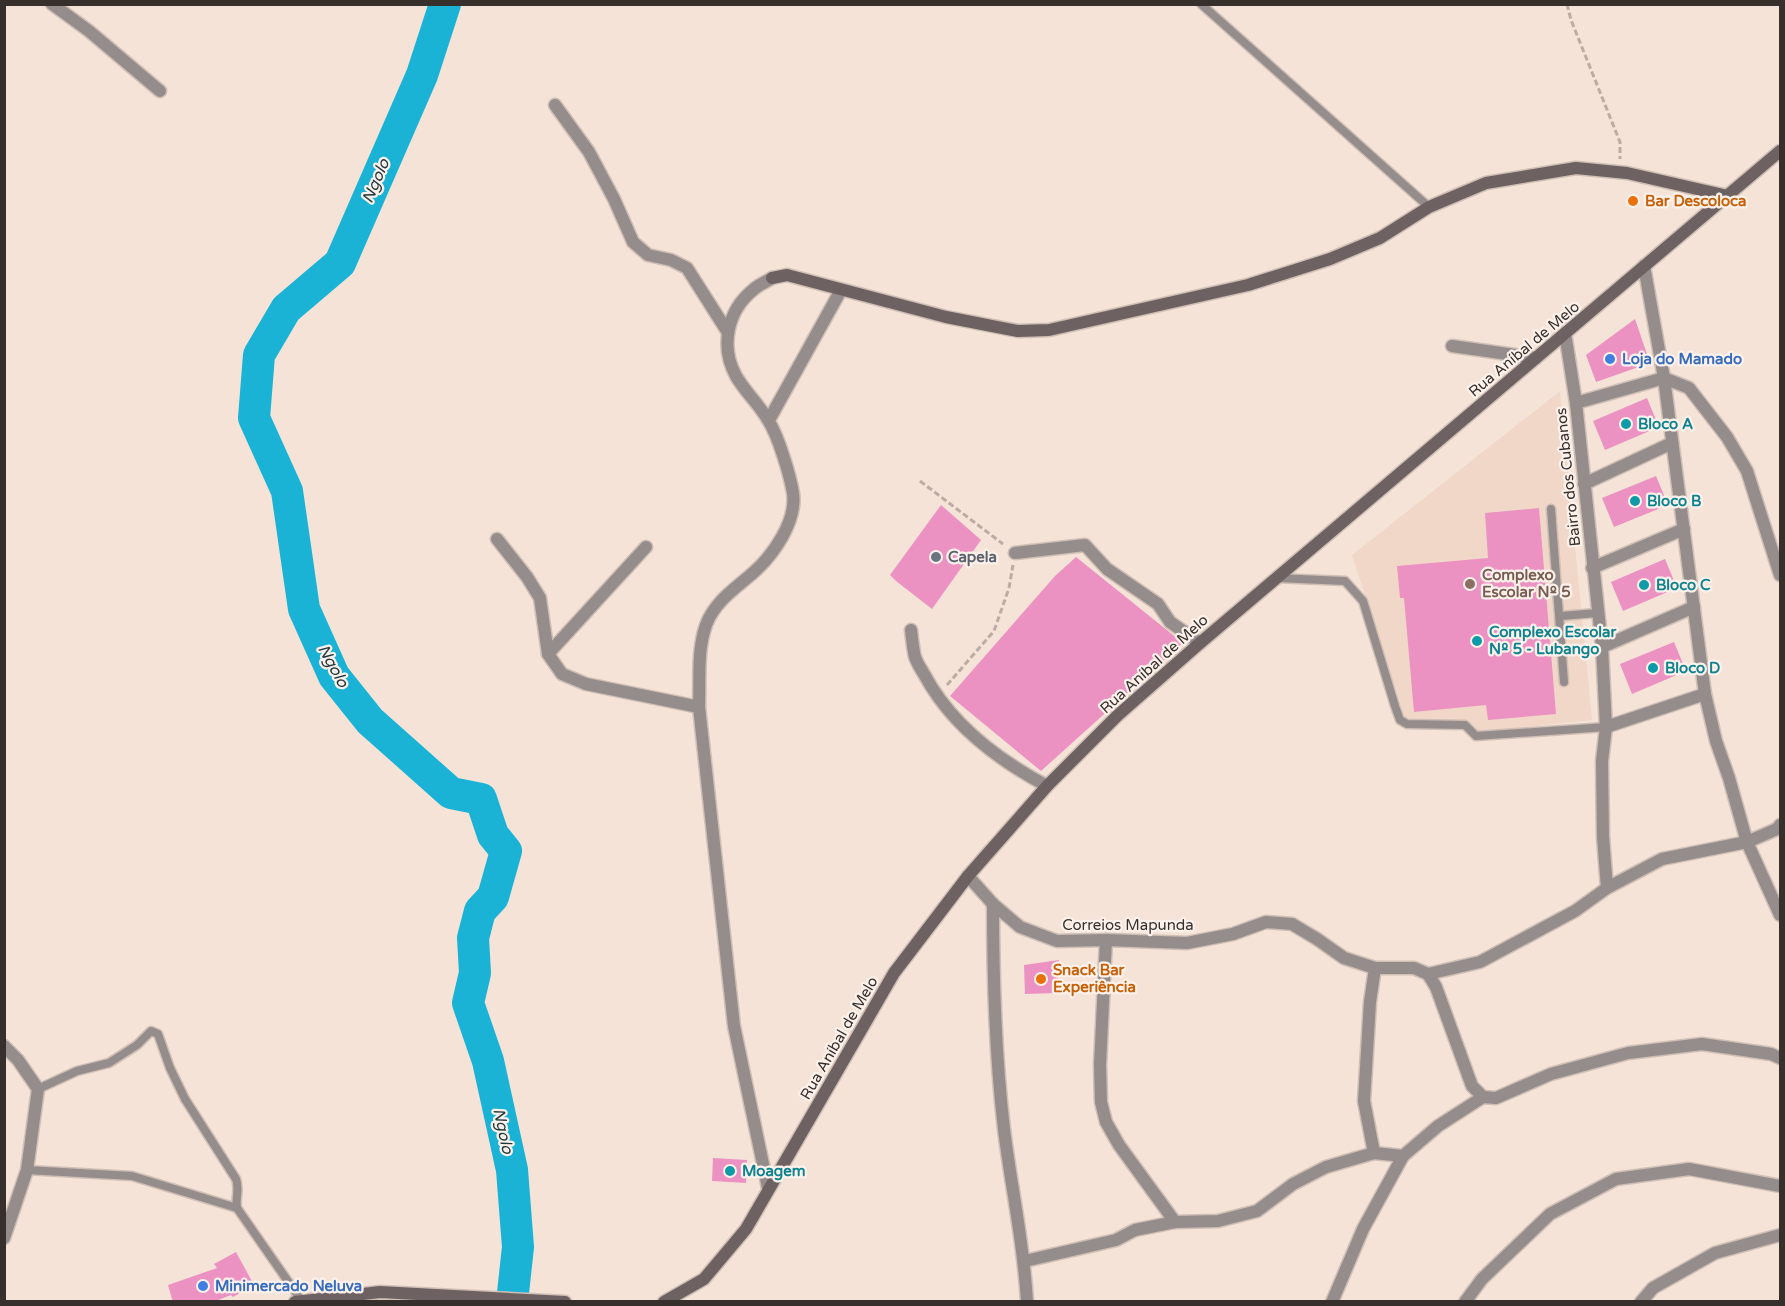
<svg xmlns="http://www.w3.org/2000/svg" width="1785" height="1306" viewBox="0 0 1785 1306" font-family="'Varela Round',sans-serif">
<style>
.built{fill:#f0d7c7}
.lines{fill:none;stroke-linecap:round;stroke-linejoin:round}
.river{stroke:#1ab3d5;stroke-width:32}
.building{fill:#ec92c3}
.lane-casing{stroke:#cfbfb5;stroke-width:11}
.street-casing{stroke:#cfbfb5;stroke-width:15}
.secondary-casing{stroke:#cfbfb5;stroke-width:15}
.path{stroke:#bbada4;stroke-width:3;stroke-dasharray:6 3;stroke-linecap:butt}
.lane{stroke:#958c8c;stroke-width:8}
.street{stroke:#958c8c;stroke-width:12}
.secondary{stroke:#6e6161;stroke-width:12}
.food-dot{fill:#e8710a;stroke:#fdf2eb;stroke-width:2}
.shop-dot{fill:#3f7fe0;stroke:#fdf2eb;stroke-width:2}
.culture-dot{fill:#0f9aa8;stroke:#fdf2eb;stroke-width:2}
.worship-dot{fill:#6b7280;stroke:#fdf2eb;stroke-width:2}
.education-dot{fill:#8d6e63;stroke:#fdf2eb;stroke-width:2}
.labels{text-anchor:middle;dominant-baseline:central;stroke-width:4.5;stroke-linejoin:round;paint-order:stroke}
.food-label{font-size:15px;font-weight:bold;fill:#c56008;stroke:#fdf2eb;text-anchor:start}
.street-label{font-size:15px;fill:#362f2b;stroke:#fdf2eb}
.shop-label{font-size:15px;font-weight:bold;fill:#366cbe;stroke:#fdf2eb;text-anchor:start}
.culture-label{font-size:15px;font-weight:bold;fill:#0d838f;stroke:#fdf2eb;text-anchor:start}
.worship-label{font-size:15px;font-weight:bold;fill:#5b616d;stroke:#fdf2eb;text-anchor:start}
.education-label{font-size:15px;font-weight:bold;fill:#785e54;stroke:#fdf2eb;text-anchor:start}
.water-label{font-size:16px;font-style:italic;fill:#22383f;stroke:#fdf2eb}
</style>
<rect width="100%" height="100%" fill="#f5e3d8"/>
<!-- built -->
<path class="built" d="M1560 391 1592 720 1479 732 1472 723 1406 720 1352 555Z"/>
<g class="lines">
<!-- river -->
<path class="river" d="M445 4 422 75 340 263 286 309 259 355 254 418 287 491 304 609 334 676 370 721 451 793 481 799 493 835 506 851 493 897 480 911 473 938 475 973 468 1003 488 1061 512 1170 518 1247 512 1302"/>
</g>
<!-- building -->
<g class="building">
<path d="M1635 319 1650 363 1596 382 1586 355Z"/>
<path d="M1647 398 1659 427 1605 450 1593 421Z"/>
<path d="M1656 476 1668 505 1614 527 1602 498Z"/>
<path d="M941 505 981 540 932 609 896 581 890 575Z"/>
<path d="M1539 508 1556 714 1488 720 1486 705 1414 712 1404 598H1400L1397 566 1488 558 1485 513Z"/>
<path d="M1076 557 1183 643 1041 771 950 696 1055 576Z"/>
<path d="M1665 559 1677 588 1623 611 1611 582Z"/>
<path d="M1674 642 1686 671 1632 694 1620 664Z"/>
<path d="M1059 960 1057 993 1025 994 1024 965Z"/>
<path d="M713 1158 747 1160 746 1183 712 1181Z"/>
<path d="M236 1252 254 1285 233 1297 231 1295 213 1302H173L168 1285 217 1268 214 1264Z"/>
</g>
<g class="lines">
<defs>
<g id="lane">
<path d="M1201 4 1429 207"/>
<path d="M1551 509 1564 682"/>
<path d="M1276 578 1345 581 1363 601 1395 706 1400 720 1407 724 1465 725 1476 736 1606 727"/>
<path d="M1561 616 1597 613"/>
<path d="M38 1089 77 1071 109 1063 137 1045 151 1031 158 1034 170 1068 185 1099 236 1179C240 1190 235 1198 237 1208L301 1300"/>
<path d="M27 1170 132 1176 237 1208"/>
</g>
<g id="street">
<path d="M52 4 89 31 160 91"/>
<path d="M555 105 589 152 614 199 633 242 648 255 671 260 687 268 727 331"/>
<path d="M1565 333 1576 403 1602 647 1606 727 1602 761 1603 837 1607 888"/>
<path d="M1452 346 1536 358"/>
<path d="M1576 403 1664 378 1644 266"/>
<path d="M769 420 841 290"/>
<path d="M1584 484 1672 443"/>
<path d="M497 539 527 577 540 598 548 654 562 674 586 684 699 707"/>
<path d="M1015 553 1085 545 1107 569 1158 604 1170 622 1200 643"/>
<path d="M1592 568 1684 529"/>
<path d="M1780 575 1747 471 1727 437 1689 388 1664 378 1705 694 1716 741 1729 778 1747 842 1780 915"/>
<path d="M911 630C912 638 913 649 915 657 917 663 921 669 924 674 951 725 998 760 1047 786"/>
<path d="M1602 647 1694 607"/>
<path d="M548 654 646 547"/>
<path d="M1606 727 1705 694"/>
<path d="M968 876 993 904 1020 927 1057 941 1106 940 1187 943 1233 934 1266 922 1292 924 1317 939 1344 958 1375 968H1414L1428 974 1436 987 1472 1086 1483 1097 1496 1098 1551 1074 1628 1053 1702 1044 1771 1054 1780 1058"/>
<path d="M993 904C993 979 995 1054 1004 1129 1011 1187 1024 1243 1027 1302"/>
<path d="M1106 940 1100 1065 1101 1102 1106 1122 1119 1145 1175 1222"/>
<path d="M1428 974 1480 962 1575 911 1607 888 1662 859 1747 842 1777 829 1780 825"/>
<path d="M4 1046 18 1060 38 1089 27 1170 4 1238"/>
<path d="M1374 1153 1364 1101 1370 1002 1375 968"/>
<path d="M768 1188 734 1026 699 707C700 680 697 650 706 625 715 601 736 588 754 572 774 554 797 521 793 493 790 475 778 435 768 420 759 404 745 392 736 376 720 347 727 311 753 290 758 285 766 282 772 278"/>
<path d="M1025 1261 1116 1240 1135 1230 1175 1222 1218 1221 1257 1211 1293 1184 1326 1167 1374 1153 1403 1156 1438 1126 1483 1097"/>
<path d="M1332 1302 1363 1229 1403 1156"/>
<path d="M1465 1302 1482 1279 1550 1214 1616 1179 1689 1169 1780 1186"/>
<path d="M1641 1302 1653 1288 1715 1253 1780 1235"/>
</g>
<g id="secondary">
<path d="M772 278 787 275 946 317 1018 331 1049 330 1248 285 1330 259 1380 238 1429 207 1486 183 1576 168 1627 173 1728 196"/>
<path d="M295 1302 380 1292 565 1302"/>
<path d="M664 1302 704 1279 746 1229 894 973 968 876 1047 786 1118 715 1200 643 1780 151"/>
</g>
</defs>
<!-- lane casing -->
<use href="#lane" class="lane-casing"/>
<!-- street casing -->
<use href="#street" class="street-casing"/>
<!-- secondary casing -->
<use href="#secondary" class="secondary-casing"/>
<!-- path -->
<g class="path">
<path d="M1567 4 1571 20 1620 142V159"/>
<path d="M920 481 1003 544"/>
<path d="M947 685 994 631 1009 588 1013 565"/>
</g>
<!-- lane -->
<use href="#lane" class="lane"/>
<!-- street -->
<use href="#street" class="street"/>
<!-- secondary -->
<use href="#secondary" class="secondary"/>
</g>
<!-- markers -->
<g class="food-dot">
<circle cx="1633" cy="201" r="6"/>
<circle cx="1041" cy="979" r="6"/>
</g>
<g class="shop-dot">
<circle cx="1610" cy="359" r="6"/>
<circle cx="203" cy="1286" r="6"/>
</g>
<g class="culture-dot">
<circle cx="1626" cy="424" r="6"/>
<circle cx="1635" cy="501" r="6"/>
<circle cx="1644" cy="585" r="6"/>
<circle cx="1477" cy="641" r="6"/>
<circle cx="1653" cy="668" r="6"/>
<circle cx="730" cy="1171" r="6"/>
</g>
<circle class="worship-dot" cx="936" cy="557" r="6"/>
<circle class="education-dot" cx="1470" cy="584" r="6"/>
<g class="labels">
<!-- food labels -->
<g class="food-label">
<text x="1645" y="201">Bar Descoloca</text>
<text x="1053" y="970">Snack Bar<tspan x="1053" dy="17">Experiência</tspan></text>
</g>
<!-- street labels -->
<g class="street-label">
<text transform="translate(1524 349) rotate(-40)">Rua Aníbal de Melo</text>
<text transform="translate(1568 477) rotate(-96)">Bairro dos Cubanos</text>
<text transform="translate(1154 664) rotate(-42)">Rua Aníbal de Melo</text>
<text x="1128" y="925">Correios Mapunda</text>
<text transform="translate(839 1038) rotate(-60)">Rua Aníbal de Melo</text>
</g>
<!-- shop labels -->
<g class="shop-label">
<text x="1622" y="359">Loja do Mamado</text>
<text x="215" y="1286">Minimercado Neluva</text>
</g>
<!-- culture labels -->
<g class="culture-label">
<text x="1638" y="424">Bloco A</text>
<text x="1647" y="501">Bloco B</text>
<text x="1656" y="585">Bloco C</text>
<text x="1489" y="632">Complexo Escolar<tspan x="1489" dy="17">Nº 5 - Lubango</tspan></text>
<text x="1665" y="668">Bloco D</text>
<text x="742" y="1171">Moagem</text>
</g>
<!-- worship labels -->
<g class="worship-label">
<text x="948" y="557">Capela</text>
</g>
<!-- education labels -->
<g class="education-label">
<text x="1482" y="575">Complexo<tspan x="1482" dy="17">Escolar Nº 5</tspan></text>
</g>
<!-- water labels -->
<g class="water-label">
<text transform="translate(376 181) rotate(-67)">Ngolo</text>
<text transform="translate(333 666) rotate(61)">Ngolo</text>
<text transform="translate(503 1131) rotate(78)">Ngolo</text>
</g>
</g>
<!-- border -->
<rect width="1785" height="1306" fill="none" stroke="#362f2b" stroke-width="12"/>
</svg>
